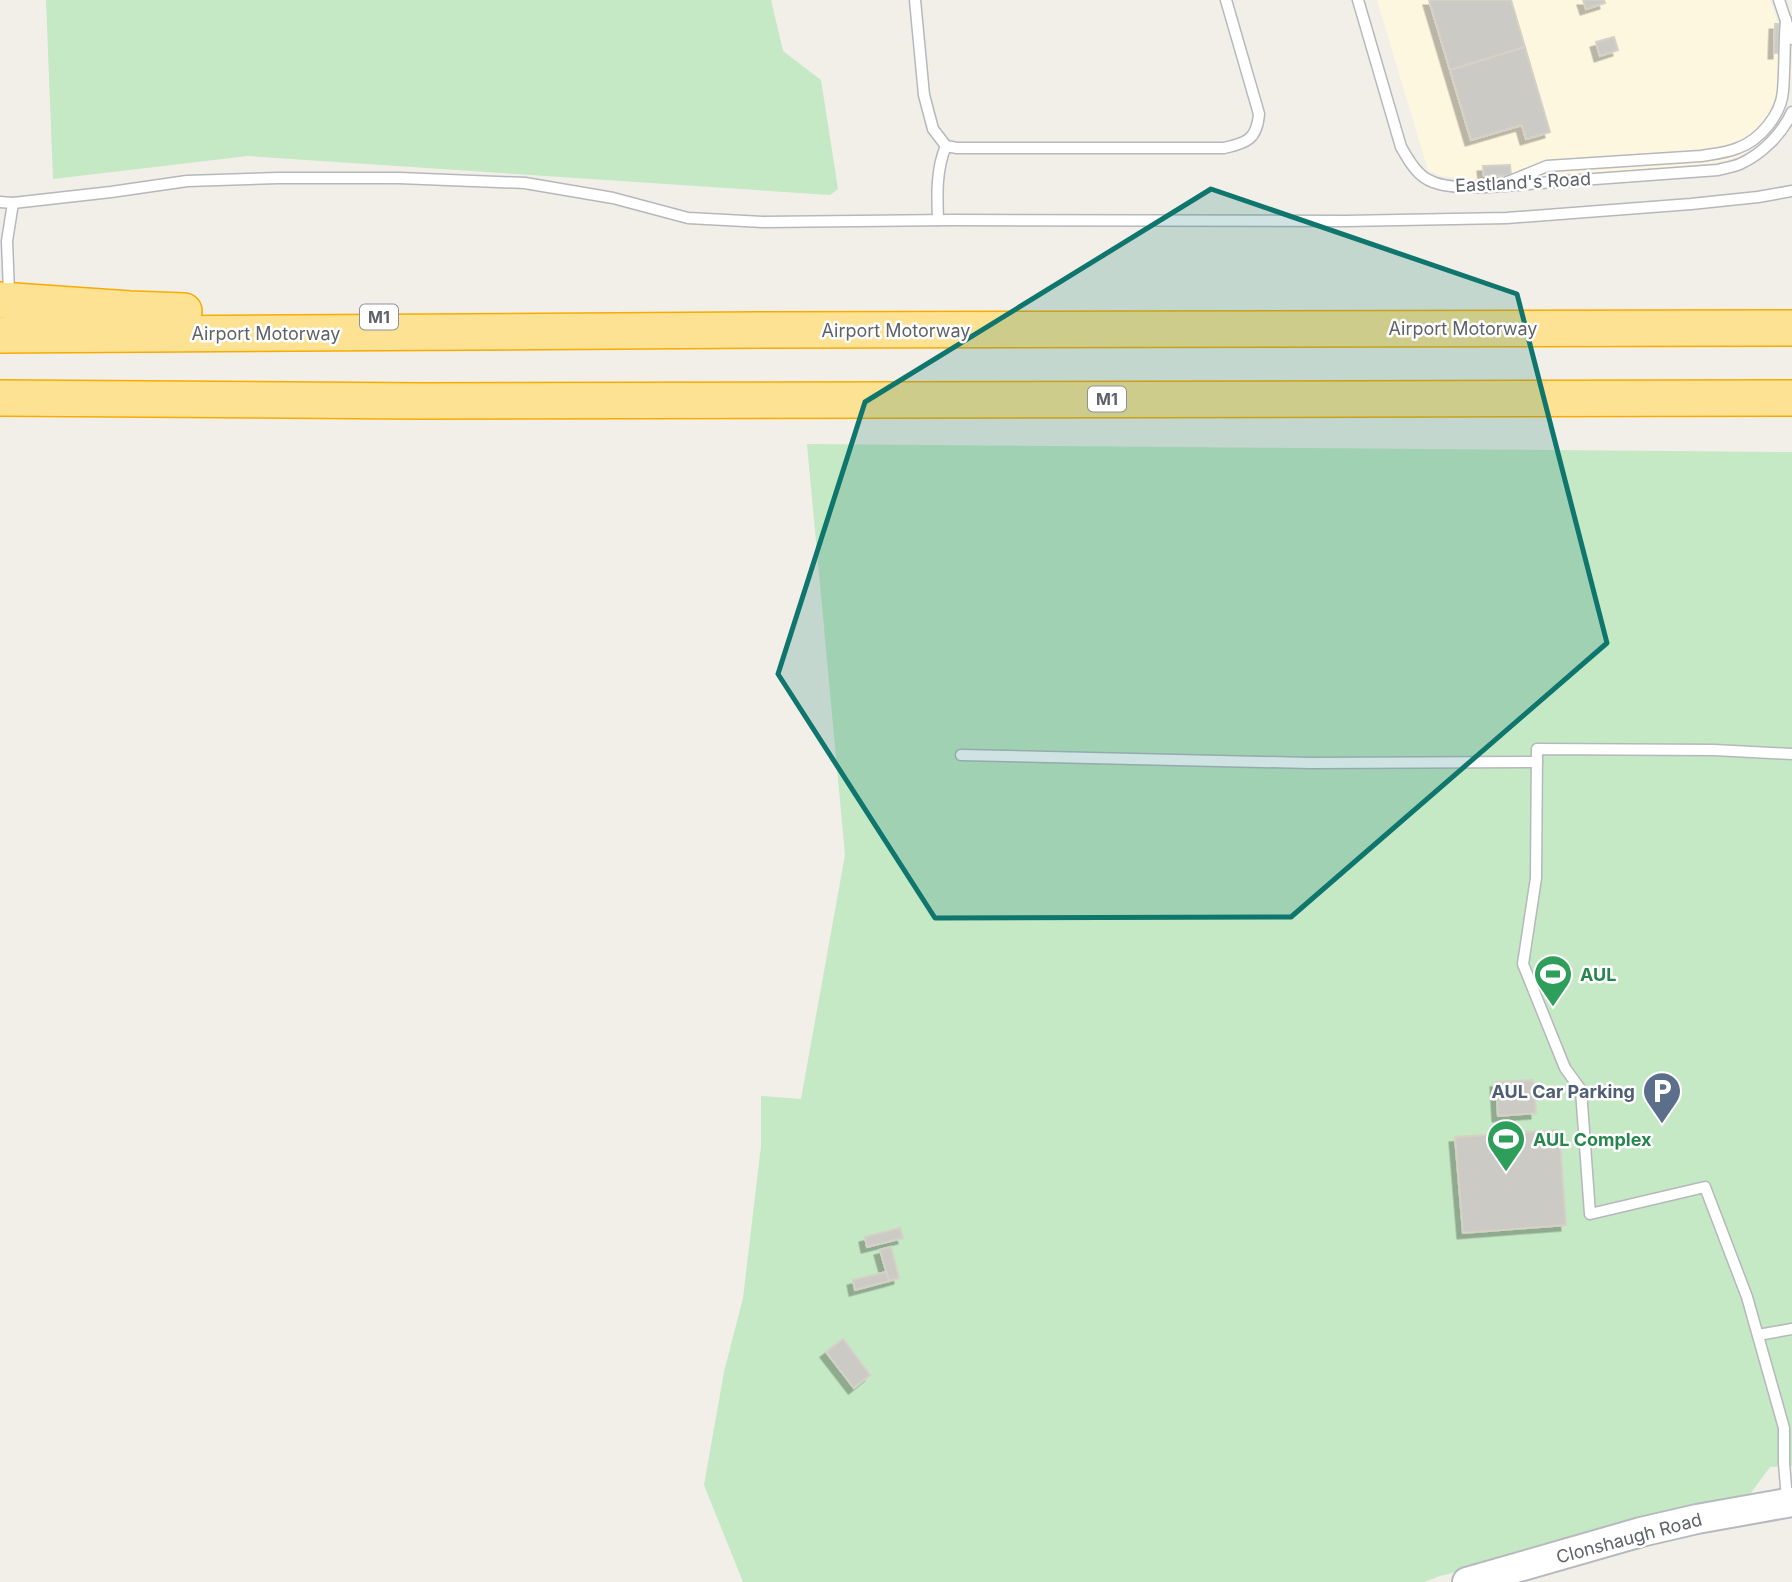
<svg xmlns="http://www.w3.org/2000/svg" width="1792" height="1582" viewBox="0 0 1792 1582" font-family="Inter,sans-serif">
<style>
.commercial{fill:#fef7e0}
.green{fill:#c5e8c5}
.building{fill:#cccac5;stroke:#d6d1c6;stroke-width:2;filter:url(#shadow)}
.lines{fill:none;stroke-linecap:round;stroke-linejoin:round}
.lane-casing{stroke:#b5b8bc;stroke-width:13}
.secondary-casing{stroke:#b6babf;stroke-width:32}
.highway-casing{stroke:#f9ab00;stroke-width:38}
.lane{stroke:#fff;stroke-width:10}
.secondary{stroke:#fff;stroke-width:28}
.highway{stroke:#fde293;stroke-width:35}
.marked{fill:#0f766e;fill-opacity:0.2;stroke:#0f766e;stroke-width:5;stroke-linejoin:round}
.labels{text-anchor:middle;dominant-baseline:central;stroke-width:5;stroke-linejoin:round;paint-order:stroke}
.shield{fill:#fff;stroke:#8f9295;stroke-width:2}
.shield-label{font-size:16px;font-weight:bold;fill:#5f6368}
.street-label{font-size:18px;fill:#5f6368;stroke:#fff}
.leisure-label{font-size:18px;font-weight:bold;fill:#27864d;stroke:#fff;text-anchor:start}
.service-label{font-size:18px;font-weight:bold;fill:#4e5e75;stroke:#fff;text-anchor:end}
</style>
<defs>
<filter id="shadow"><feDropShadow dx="-5.5" dy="5.5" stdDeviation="0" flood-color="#0004"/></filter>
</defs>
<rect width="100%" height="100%" fill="#f1efe8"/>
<!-- commercial -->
<path class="commercial" d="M1377 0H1770L1790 57 1792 74 1788 101 1780 120 1767 136 1757 146 1738 157 1715 163 1513 180 1467 179 1441 176 1428 170Z"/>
<!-- green -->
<g class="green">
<path d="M46 0H771L783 51 821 80 838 189 830 195 248 156 53 179Z"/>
<path d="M807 444 1792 452V1466L1770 1467 1742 1505 1476 1567 1440 1576 1424 1582H743L704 1485 724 1372 743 1298 761 1146V1096L801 1099 845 855Z"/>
</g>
<!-- building -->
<g class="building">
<path d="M1429 0H1511L1525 47 1450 70Z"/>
<path d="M1583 0H1604L1605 3 1586 9Z"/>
<path d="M1775 24H1779L1778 53H1774Z"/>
<path d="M1614 37 1618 50 1600 56 1596 42Z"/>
<path d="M1525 47 1550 132 1526 139 1522 125 1471 140 1450 70Z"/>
<path d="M1510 165 1511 175 1484 176 1483 166Z"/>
<path d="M1533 1080 1536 1113 1498 1116 1496 1082Z"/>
<path d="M1559 1130 1566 1225 1463 1233 1455 1137Z"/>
<path d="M900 1228 903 1238 867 1247 865 1237Z"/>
<path d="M891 1247 899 1278 889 1281 880 1250Z"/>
<path d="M886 1272 889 1281 855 1290 853 1280Z"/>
<path d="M843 1339 870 1375 854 1388 826 1352Z"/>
</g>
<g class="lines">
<defs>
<g id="lane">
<path d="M915 0 924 95 933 129 946 146 957 148H1224C1247 143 1257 139 1259 114L1226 0"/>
<path d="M1358 0 1401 147C1409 161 1418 177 1433 182 1457 192 1513 185 1540 183 1600 179 1659 174 1718 170 1725 168 1733 167 1740 164 1762 154 1782 134 1792 112"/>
<path d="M1779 0 1792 39"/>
<path d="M1508 182 1547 166 1701 156C1713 154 1726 153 1738 148 1760 140 1781 115 1783 91 1785 67 1784 43 1786 20"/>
<path d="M0 202 13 203 111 192 187 181 278 178H399L525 183 613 198 688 218 763 222 952 220 1345 221 1507 218 1691 204 1758 197 1792 191"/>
<path d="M938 220C937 195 936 169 946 146"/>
<path d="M9 293 7 241 13 203"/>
<path d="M961 755 1310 763 1537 762"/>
<path d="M1758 1335 1792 1329"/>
<path d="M1787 1499 1784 1463V1428L1747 1297 1705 1187 1590 1214 1581 1090 1565 1068 1523 964 1536 878 1537 749 1714 750 1792 754"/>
</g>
<path id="secondary" d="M1467 1582 1641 1532 1697 1519 1792 1502"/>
<g id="highway">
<path d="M0 300 130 309 184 311"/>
<path d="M0 335 758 330 1792 328"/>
<path d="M0 398 422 401 1792 398"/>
</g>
</defs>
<!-- lane casing -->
<use href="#lane" class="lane-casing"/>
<!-- secondary casing -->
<use href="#secondary" class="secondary-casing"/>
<!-- highway casing -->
<use href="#highway" class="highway-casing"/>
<!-- lane -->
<use href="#lane" class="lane"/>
<!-- secondary -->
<use href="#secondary" class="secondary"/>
<!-- highway -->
<use href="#highway" class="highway"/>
</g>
<!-- marked area -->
<path class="marked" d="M1211 189 1517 294 1607 643 1291 917 935 918 778 674 865 402Z"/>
<!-- icons -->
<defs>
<symbol id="stadium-pin" viewBox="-11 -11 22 30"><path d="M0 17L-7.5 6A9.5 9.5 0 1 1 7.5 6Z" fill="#2e9e5b" stroke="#fff"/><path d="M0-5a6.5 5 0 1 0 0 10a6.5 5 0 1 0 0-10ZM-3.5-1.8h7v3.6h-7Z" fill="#fff"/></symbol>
<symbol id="parking-pin" viewBox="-11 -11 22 30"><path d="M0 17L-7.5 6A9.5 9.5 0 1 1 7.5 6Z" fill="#5c6f8a" stroke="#fff"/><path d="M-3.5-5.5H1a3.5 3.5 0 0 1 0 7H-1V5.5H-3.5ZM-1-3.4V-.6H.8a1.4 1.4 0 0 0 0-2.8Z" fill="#fff"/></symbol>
</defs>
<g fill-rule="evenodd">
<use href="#stadium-pin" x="1531" y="952" width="44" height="60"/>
<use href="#parking-pin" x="1640" y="1069" width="44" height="60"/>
<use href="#stadium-pin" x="1484" y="1117" width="44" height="60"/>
</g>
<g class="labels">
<!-- shield labels -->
<g class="shield">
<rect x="360" y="304.5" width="38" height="25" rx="5"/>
<rect x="1088" y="386.5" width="38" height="25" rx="5"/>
</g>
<g class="shield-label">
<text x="379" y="317">M1</text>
<text x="1107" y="399">M1</text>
</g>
<!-- street labels -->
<g class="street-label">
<text transform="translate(1523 182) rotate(-3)">Eastland's Road</text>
<text x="1463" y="328">Airport Motorway</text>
<text x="896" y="330">Airport Motorway</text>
<text x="266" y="333">Airport Motorway</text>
<text transform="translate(1629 1538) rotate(-15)">Clonshaugh Road</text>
</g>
<!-- leisure labels -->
<g class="leisure-label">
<text x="1580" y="974">AUL</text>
<text x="1533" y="1139">AUL Complex</text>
</g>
<!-- service labels -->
<g class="service-label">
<text x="1635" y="1091">AUL Car Parking</text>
</g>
</g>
</svg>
